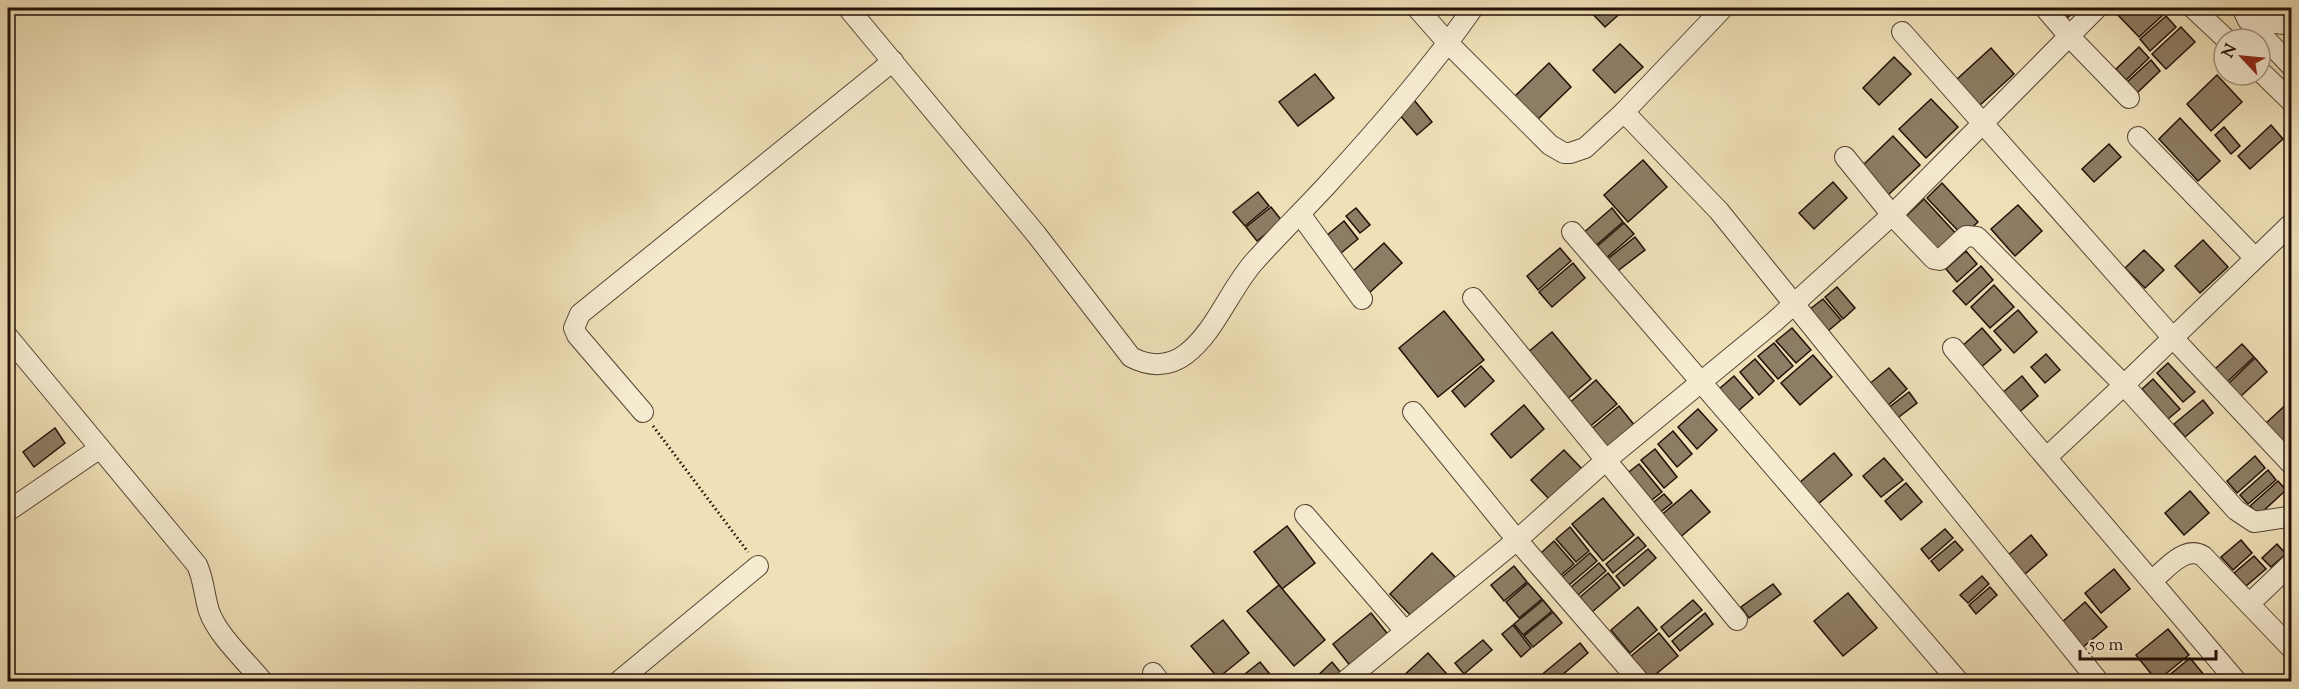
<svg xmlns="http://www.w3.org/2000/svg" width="2299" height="689" viewBox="0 0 2299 689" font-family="'Sorts Mill Goudy',serif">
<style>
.building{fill:#8d7d64;stroke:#231108;stroke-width:1.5}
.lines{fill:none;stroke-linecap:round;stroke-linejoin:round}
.street-casing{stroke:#564534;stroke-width:22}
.path{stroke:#231108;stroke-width:3;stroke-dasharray:1.5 3;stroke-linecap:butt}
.street{stroke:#f5ebd1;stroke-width:20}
</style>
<rect width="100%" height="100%" fill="#efe0b8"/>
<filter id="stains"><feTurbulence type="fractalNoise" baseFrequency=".00333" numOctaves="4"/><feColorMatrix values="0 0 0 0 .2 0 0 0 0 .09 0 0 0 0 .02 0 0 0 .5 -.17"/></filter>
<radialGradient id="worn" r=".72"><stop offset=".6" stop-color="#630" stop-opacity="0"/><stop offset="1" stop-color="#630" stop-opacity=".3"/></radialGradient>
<!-- building -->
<g class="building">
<path d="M1587 8H1626L1605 27Z"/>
<path d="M2058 8H2079L2067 18Z"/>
<path d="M2121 8H2158L2164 14 2139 37 2116 13Z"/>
<rect x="2265" y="8" width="10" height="11"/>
<path d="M2277 8H2285L2284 18H2277Z"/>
<path d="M2166 16 2176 27 2150 51 2140 39Z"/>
<path d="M2181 27 2195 42 2166 69 2152 54Z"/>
<path d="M1620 44 1643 67 1615 93 1593 70Z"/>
<path d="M2139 47 2149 58 2126 80 2116 69Z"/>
<path d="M1991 48 2014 74 1979 106 1956 80Z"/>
<path d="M1894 57 1911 74 1879 105 1863 88Z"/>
<path d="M2151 60 2160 71 2137 93 2127 82Z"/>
<path d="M1549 63 1571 87 1534 123 1512 99Z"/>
<path d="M1315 74 1334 98 1298 126 1279 102Z"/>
<path d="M2217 75 2242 102 2211 131 2187 104Z"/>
<path d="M1931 99 1958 127 1926 158 1899 129Z"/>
<path d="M1414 100 1432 122 1417 135 1398 113Z"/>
<path d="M2180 118 2220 161 2198 181 2159 139Z"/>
<path d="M2271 125 2283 139 2250 169 2238 156Z"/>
<path d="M2224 127 2240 146 2231 154 2215 135Z"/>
<path d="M1893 136 1920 165 1888 195 1861 167Z"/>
<path d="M2109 144 2121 157 2094 182 2082 169Z"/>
<path d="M1643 160 1667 187 1628 222 1604 195Z"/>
<path d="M1833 182 1847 198 1814 229 1799 213Z"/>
<path d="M1942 183 1978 222 1963 236 1927 198Z"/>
<path d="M1258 192 1269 206 1245 226 1233 212Z"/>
<path d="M1924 199 1960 238 1940 257 1903 219Z"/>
<path d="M2018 205 2042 231 2015 256 1991 229Z"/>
<path d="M1271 207 1282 221 1257 241 1246 227Z"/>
<path d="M1356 208 1370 225 1360 233 1346 216Z"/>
<path d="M1612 208 1623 222 1593 248 1582 234Z"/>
<path d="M1344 221 1358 239 1341 253 1326 236Z"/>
<path d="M1624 223 1634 234 1604 260 1594 249Z"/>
<path d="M1635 237 1645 250 1615 273 1605 261Z"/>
<path d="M2203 240 2228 267 2200 293 2175 266Z"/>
<path d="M1384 243 1402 263 1369 293 1351 273Z"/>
<path d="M1560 248 1571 261 1538 290 1527 276Z"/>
<path d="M2144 250 2164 270 2145 288 2125 268Z"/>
<path d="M1966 251 1977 264 1957 282 1946 269Z"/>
<path d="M1573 263 1585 278 1552 307 1539 292Z"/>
<path d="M1981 266 1993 280 1966 305 1953 291Z"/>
<path d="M1994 285 2014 307 1990 328 1971 307Z"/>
<path d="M1837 287 1855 308 1843 319 1825 297Z"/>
<path d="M1823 299 1841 320 1828 331 1810 309Z"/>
<path d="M2018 310 2037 332 2014 353 1994 331Z"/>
<path d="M1444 311 1484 360 1438 397 1399 348Z"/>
<path d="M1792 328 1811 350 1796 363 1776 341Z"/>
<path d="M1982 328 2001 350 1978 370 1959 349Z"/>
<path d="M1552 332 1591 379 1566 400 1527 353Z"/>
<path d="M1774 343 1793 366 1778 379 1758 356Z"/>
<path d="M2242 344 2254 357 2227 382 2215 369Z"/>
<path d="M2046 354 2060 370 2045 383 2031 367Z"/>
<path d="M1813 355 1832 377 1800 405 1781 383Z"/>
<path d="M2255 358 2267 372 2240 397 2228 384Z"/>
<path d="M1755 359 1774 381 1759 395 1740 372Z"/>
<path d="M2168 363 2195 392 2183 402 2157 373Z"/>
<path d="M1481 366 1494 381 1465 407 1452 391Z"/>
<path d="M1889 368 1907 389 1886 407 1868 385Z"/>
<path d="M1734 376 1753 398 1738 411 1719 389Z"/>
<path d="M2022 376 2038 396 2017 414 2001 394Z"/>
<path d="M2153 379 2180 409 2168 419 2142 389Z"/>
<path d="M1596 380 1617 404 1587 429 1567 405Z"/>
<path d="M1909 392 1917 403 1895 420 1887 409Z"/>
<path d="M2292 399V453L2265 424Z"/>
<path d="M2203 400 2213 413 2185 437 2174 424Z"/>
<path d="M1524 405 1544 429 1511 458 1491 434Z"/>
<path d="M1619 406 1635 426 1605 451 1589 431Z"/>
<path d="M1698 409 1717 430 1697 449 1678 427Z"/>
<path d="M55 428 65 443 34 467 23 452Z"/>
<path d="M1673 431 1692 454 1677 467 1658 444Z"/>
<path d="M1655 449 1677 477 1664 488 1641 460Z"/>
<path d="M1564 450 1583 470 1550 500 1531 480Z"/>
<path d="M1834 453 1852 475 1817 505 1799 483Z"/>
<path d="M2255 456 2265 468 2237 493 2227 481Z"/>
<path d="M1884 458 1903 480 1881 497 1863 476Z"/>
<path d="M1639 464 1662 492 1648 503 1625 475Z"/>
<path d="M2268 470 2276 480 2248 504 2240 495Z"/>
<path d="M2278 481 2286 490 2259 515 2250 506Z"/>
<path d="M1906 483 1922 502 1901 520 1885 501Z"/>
<path d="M1691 490 1710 512 1678 539 1659 517Z"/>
<path d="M2190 491 2209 513 2184 535 2165 513Z"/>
<path d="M1664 494 1672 503 1658 514 1650 505Z"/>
<path d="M1603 498 1634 535 1603 561 1572 524Z"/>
<path d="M1287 526 1315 563 1282 589 1254 552Z"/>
<path d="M1570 527 1589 551 1576 562 1556 539Z"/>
<path d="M1945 529 1953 538 1929 559 1921 549Z"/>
<path d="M2031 535 2047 555 2024 575 2007 556Z"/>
<path d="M1638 537 1646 546 1613 573 1606 564Z"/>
<path d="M2241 540 2252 553 2233 570 2221 557Z"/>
<path d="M1554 541 1574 564 1560 576 1541 553Z"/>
<path d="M1955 541 1963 550 1939 571 1931 561Z"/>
<path d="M2277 544 2286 554 2271 567 2262 558Z"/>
<path d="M1648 549 1656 558 1624 586 1616 576Z"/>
<path d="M1432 553 1457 579 1415 620 1390 594Z"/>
<path d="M1590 553 1597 561 1569 585 1562 577Z"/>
<path d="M2254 556 2266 569 2246 586 2234 573Z"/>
<path d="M1599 563 1606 571 1578 595 1571 587Z"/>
<path d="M1514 566 1527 582 1504 601 1491 585Z"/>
<path d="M2114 569 2130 589 2101 613 2085 593Z"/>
<path d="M1608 573 1620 588 1592 612 1580 597Z"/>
<path d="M1982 576 1989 584 1968 603 1960 595Z"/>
<path d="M1528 583 1542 599 1519 618 1506 602Z"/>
<path d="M1773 584 1781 594 1749 618 1741 607Z"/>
<path d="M1279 585 1325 640 1294 666 1247 611Z"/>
<path d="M1990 587 1997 595 1976 614 1969 605Z"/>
<path d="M1848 593 1877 628 1843 656 1814 621Z"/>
<path d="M1543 600 1552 611 1523 635 1514 624Z"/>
<path d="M1693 600 1702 610 1669 637 1661 627Z"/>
<path d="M2085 602 2107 627 2082 648 2061 623Z"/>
<path d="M1638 607 1657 630 1630 653 1611 630Z"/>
<path d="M1553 612 1562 623 1533 647 1524 636Z"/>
<path d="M1371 613 1390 637 1352 668 1333 644Z"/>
<path d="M1705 613 1713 624 1680 651 1672 641Z"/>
<path d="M1223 620 1249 653 1218 678 1191 646Z"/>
<path d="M1513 625 1531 648 1521 657 1502 634Z"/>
<path d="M2168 629 2189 655 2157 681 2136 655Z"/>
<path d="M1659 633 1678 656 1650 679 1631 656Z"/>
<path d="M1483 640 1492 650 1464 674 1455 663Z"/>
<path d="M1580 643 1588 653 1554 682H1544L1539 677Z"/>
<path d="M1428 653 1454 682H1404L1401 678Z"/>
<path d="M2190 658 2210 682H2161Z"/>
<path d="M1260 662 1273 678 1269 682H1235Z"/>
<path d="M1332 662 1341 673 1332 682H1311Z"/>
</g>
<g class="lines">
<defs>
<g id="street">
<path d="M848 8 1036 234 1131 357C1150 367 1169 367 1186 354 1215 332 1230 289 1254 262 1277 236 1302 212 1326 186 1378 129 1429 71 1473 8"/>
<path d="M1417 8 1448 43 1550 145 1564 153H1570L1585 148 1624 112 1723 8"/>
<path d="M2045 8 2068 35 2129 98"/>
<path d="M2193 8 2226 39"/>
<path d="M2242 8 2248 20 2292 67"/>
<path d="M2248 20 2292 25"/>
<path d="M1902 32 2173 338 2292 465"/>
<path d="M2260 71 2292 102"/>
<path d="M1624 112 1719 211 2099 682"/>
<path d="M2138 137 2255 258"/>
<path d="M1845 157 1892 215 1934 259 1940 260 1966 236 1977 237 2124 385 2236 510 2254 522 2288 517 2292 520"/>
<path d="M1300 214 1362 299"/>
<path d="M1572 232 1959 682"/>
<path d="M1473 298 1737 620"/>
<path d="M8 337 197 565C204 580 204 595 209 611 217 635 247 662 263 682"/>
<path d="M1953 348 2237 682"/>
<path d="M643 412 577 335 574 328 580 314 893 61"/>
<path d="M1413 412 1517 540 1640 682"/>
<path d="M2047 457 2124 385 2292 223"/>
<path d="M8 511 100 448"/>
<path d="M1305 515 1405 631"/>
<path d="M2152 581C2166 569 2185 545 2203 556L2292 649"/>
<path d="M2249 604 2292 563"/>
<path d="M1153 673 1160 682"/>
<path d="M618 682 758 566"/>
<path d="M1344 682 1517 540 1605 461 1774 322 1892 215 2097 8"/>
</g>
</defs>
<!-- street casing -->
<use href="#street" class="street-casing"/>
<!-- path -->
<path class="path" d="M653 426 748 552"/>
<!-- street -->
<use href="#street" class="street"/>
</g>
<!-- margin -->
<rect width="2299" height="689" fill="none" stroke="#efe0b8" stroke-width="30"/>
<rect x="9" y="9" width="2281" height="671" fill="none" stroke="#231108" stroke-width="3"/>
<rect x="15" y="15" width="2269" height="659" fill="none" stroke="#231108" stroke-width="1.5"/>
<!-- north arrow -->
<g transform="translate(2242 57) rotate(296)"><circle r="28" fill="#f5ebd1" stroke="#a19481" stroke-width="1.5"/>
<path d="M0-4.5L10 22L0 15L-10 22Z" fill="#8f2418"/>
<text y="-9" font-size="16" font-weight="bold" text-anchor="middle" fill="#231108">N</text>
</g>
<!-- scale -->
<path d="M2080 650v9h136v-9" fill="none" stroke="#231108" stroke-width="3"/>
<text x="2089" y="650" font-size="18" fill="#231108" stroke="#f5ebd1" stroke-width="4.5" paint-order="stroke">50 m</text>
<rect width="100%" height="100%" filter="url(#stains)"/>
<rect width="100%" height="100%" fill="url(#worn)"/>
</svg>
